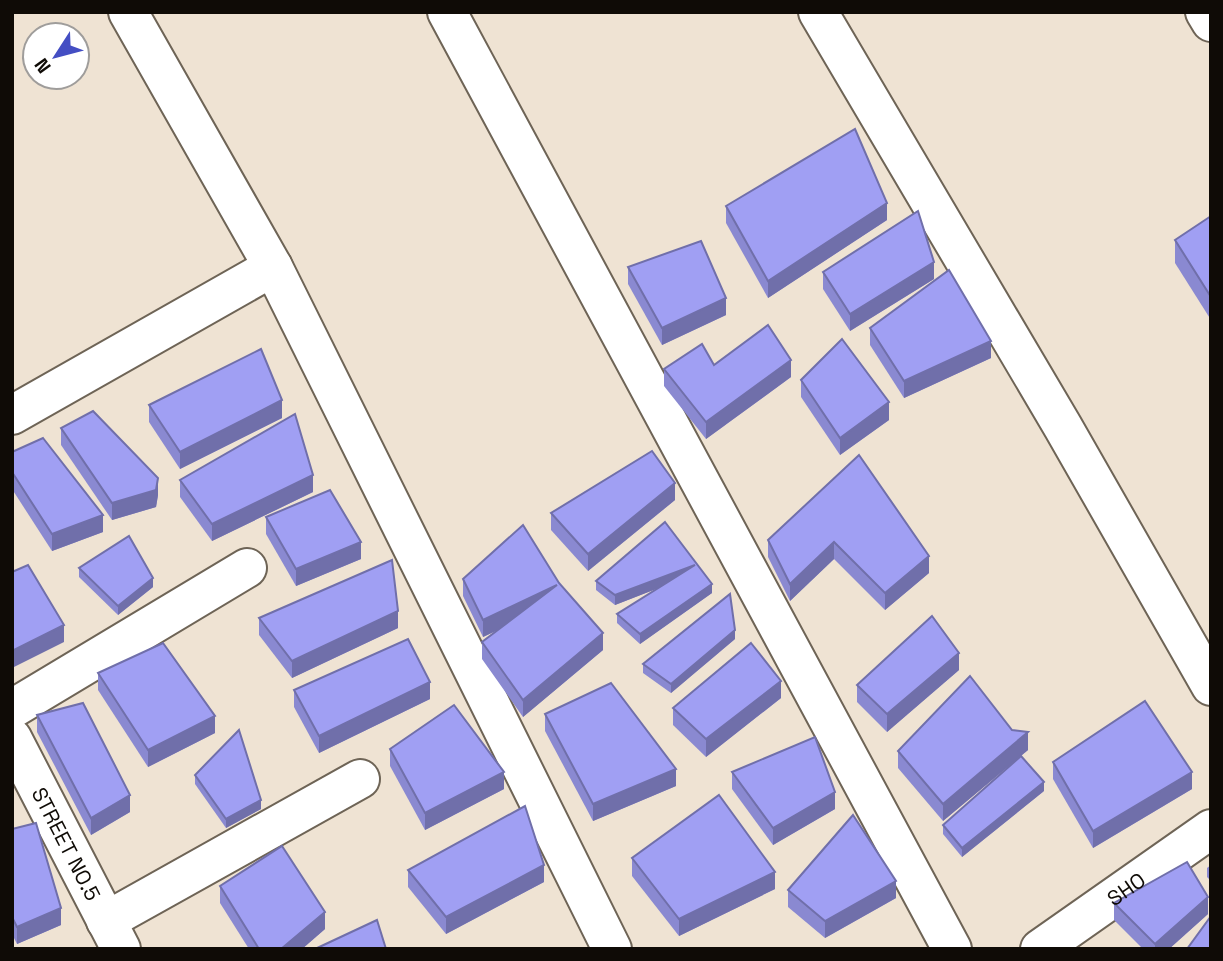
<svg xmlns="http://www.w3.org/2000/svg" width="1223" height="961" viewBox="0 0 1223 961" font-family="'Space Grotesk',sans-serif">
<style>
.lines{fill:none;stroke-linecap:round;stroke-linejoin:round}
.street-casing{stroke:#6e6456;stroke-width:42}
.street{stroke:#fff;stroke-width:38}
.wall{fill:#8a89d1}
.shaded-wall{fill:#706faa}
.building{fill:#a09ff3;stroke:#706faa;stroke-width:2}
.labels{text-anchor:middle;dominant-baseline:central;stroke-width:5;stroke-linejoin:round;paint-order:stroke}
.street-label{font-size:21px;fill:#0f0b06;stroke:#fff}
</style>
<rect width="100%" height="100%" fill="#efe3d3"/>
<g class="lines">
<defs>
<g id="street">
<path d="M128 12 273 267 612 949"/>
<path d="M447 12 952 949"/>
<path d="M818 12 1063 427 1211 686"/>
<path d="M1205 12 1211 22"/>
<path d="M12 415 273 267"/>
<path d="M12 709 247 568"/>
<path id="s1" d="M12 738 121 949"/>
<path d="M106 921 360 779"/>
<path id="s2" d="M1040 949 1211 829"/>
</g>
</defs>
<!-- street casing -->
<use href="#street" class="street-casing"/>
<!-- street -->
<use href="#street" class="street"/>
</g>
<!-- wall -->
<g class="wall">
<path d="M726 206 887 220 768 298 726 223Z"/>
<path d="M1211 216V320L1175 263V240Z"/>
<path d="M628 267 726 315 662 345 628 284Z"/>
<path d="M823 272 934 279 850 331 823 289Z"/>
<path d="M870 328 991 358 904 398 870 345Z"/>
<path d="M714 365 791 377 706 439 664 386V369Z"/>
<path d="M801 380 889 420 840 455 801 397Z"/>
<path d="M149 405 282 418 180 469 149 422Z"/>
<path d="M61 428 158 495 156 507 112 520 61 445Z"/>
<path d="M12 452 103 532 52 551 12 489Z"/>
<path d="M859 455 929 573 885 610 834 559 790 601 768 557V540Z"/>
<path d="M180 480 313 492 212 541 180 497Z"/>
<path d="M675 500 588 571 551 530V513Z"/>
<path d="M266 517 361 559 296 586 266 534Z"/>
<path d="M79 568 153 587 118 615 79 577Z"/>
<path d="M463 579 559 583 603 650 523 717 482 659V642L500 629 483 637 463 596Z"/>
<path d="M596 581 712 593 640 644 617 623V614L658 588 615 605 596 590Z"/>
<path d="M259 618 398 628 292 678 259 635Z"/>
<path d="M735 639 671 693 643 673V664Z"/>
<path d="M959 670 887 732 857 702V685Z"/>
<path d="M98 673 215 733 148 767 98 690Z"/>
<path d="M294 690 430 699 319 753 294 707Z"/>
<path d="M781 698 706 757 673 725V708Z"/>
<path d="M545 714 676 786 593 821 545 731Z"/>
<path d="M37 715 130 812 91 835 37 732Z"/>
<path d="M1012 730 1028 750 943 821 898 768V751Z"/>
<path d="M390 749 504 789 425 830 390 766Z"/>
<path d="M1053 762 1192 789 1093 848 1053 779Z"/>
<path d="M732 772 835 809 773 845 732 789Z"/>
<path d="M195 775 261 809 226 828 195 784Z"/>
<path d="M1044 791 962 857 943 834V825Z"/>
<path d="M12 829 61 925 17 944 12 934Z"/>
<path d="M632 858 775 889 679 936 632 876Z"/>
<path d="M1211 865V881L1207 877V868Z"/>
<path d="M408 870 544 882 446 934 408 887Z"/>
<path d="M220 886 325 929 302 949H249L220 903Z"/>
<path d="M788 890 896 898 825 938 788 907Z"/>
<path d="M1114 903 1208 914 1169 949H1143L1114 920Z"/>
</g>
<!-- shaded-wall -->
<g class="shaded-wall">
<path d="M887 203V220L768 298V281Z"/>
<path d="M934 262V279L850 331V314Z"/>
<path d="M726 298V315L662 345V328Z"/>
<path d="M991 341V358L904 398V381Z"/>
<path d="M791 360V377L706 439V422Z"/>
<path d="M282 400V418L180 469V452Z"/>
<path d="M889 402V420L840 455V438Z"/>
<path d="M313 475V492L212 541V524Z"/>
<path d="M158 478V495L156 507 112 520V503Z"/>
<path d="M675 483V500L588 571V554Z"/>
<path d="M103 515V532L52 551V534Z"/>
<path d="M361 542V559L296 586V569Z"/>
<path d="M834 542V559L790 601V584Z"/>
<path d="M929 556V573L885 610V593Z"/>
<path d="M695 565V574L615 605V595Z"/>
<path d="M153 578V587L118 615V606Z"/>
<path d="M712 584V593L640 644V634Z"/>
<path d="M557 585V602L483 637V620Z"/>
<path d="M398 611V628L292 678V661Z"/>
<path d="M64 625V642L12 668V651Z"/>
<path d="M735 630V639L671 693V684Z"/>
<path d="M603 633V650L523 717V700Z"/>
<path d="M959 653V670L887 732V714Z"/>
<path d="M781 681V698L706 757V739Z"/>
<path d="M430 682V699L319 753V736Z"/>
<path d="M215 716V733L148 767V750Z"/>
<path d="M1028 732V750L943 821V804Z"/>
<path d="M676 769V786L593 821V804Z"/>
<path d="M504 772V789L425 830V813Z"/>
<path d="M1192 772V789L1093 848V831Z"/>
<path d="M1044 782V791L962 857V848Z"/>
<path d="M835 792V809L773 845V828Z"/>
<path d="M130 795V812L91 835V818Z"/>
<path d="M261 800V809L226 828V819Z"/>
<path d="M544 865V882L446 934V917Z"/>
<path d="M775 872V889L679 936V919Z"/>
<path d="M896 881V898L825 938V921Z"/>
<path d="M1208 897V914L1169 949H1155V944Z"/>
<path d="M61 908V925L17 944V927Z"/>
<path d="M325 912V929L302 949H281Z"/>
</g>
<!-- building -->
<g class="building">
<path d="M855 129 887 203 768 281 726 206Z"/>
<path d="M918 211 934 262 850 314 823 272Z"/>
<path d="M1211 216V297L1175 240Z"/>
<path d="M701 241 726 298 662 328 628 267Z"/>
<path d="M949 270 991 341 904 381 870 328Z"/>
<path d="M768 325 791 360 706 422 664 369 702 344 714 365Z"/>
<path d="M842 339 889 402 840 438 801 380Z"/>
<path d="M261 349 282 400 180 452 149 405Z"/>
<path d="M93 411 158 478 156 490 112 503 61 428Z"/>
<path d="M295 414 313 475 212 524 180 480Z"/>
<path d="M43 438 103 515 52 534 12 472V452Z"/>
<path d="M652 451 675 483 588 554 551 513Z"/>
<path d="M859 455 929 556 885 593 834 542 790 584 768 540Z"/>
<path d="M330 490 361 542 296 569 266 517Z"/>
<path d="M665 522 712 584 640 634 617 614 695 565 615 595 596 581Z"/>
<path d="M523 525 559 583 603 633 523 700 482 642 557 585 483 620 463 579Z"/>
<path d="M129 536 153 578 118 606 79 568Z"/>
<path d="M392 560 398 611 292 661 259 618Z"/>
<path d="M28 565 64 625 12 651V572Z"/>
<path d="M730 594 735 630 671 684 643 664Z"/>
<path d="M932 616 959 653 887 714 857 685Z"/>
<path d="M408 639 430 682 319 736 294 690Z"/>
<path d="M163 643 215 716 148 750 98 673Z"/>
<path d="M751 643 781 681 706 739 673 708Z"/>
<path d="M970 676 1012 730 1028 732 943 804 898 751Z"/>
<path d="M611 683 676 769 593 804 545 714Z"/>
<path d="M1145 701 1192 772 1093 831 1053 762Z"/>
<path d="M83 703 130 795 91 818 37 715Z"/>
<path d="M454 705 504 772 425 813 390 749Z"/>
<path d="M239 730 261 800 226 819 195 775Z"/>
<path d="M815 737 835 792 773 828 732 772Z"/>
<path d="M1021 756 1044 782 962 848 943 825Z"/>
<path d="M719 795 775 872 679 919 632 858Z"/>
<path d="M525 806 544 865 446 917 408 870Z"/>
<path d="M853 815 896 881 825 921 788 890Z"/>
<path d="M36 823 61 908 17 927 12 917V829Z"/>
<path d="M282 846 325 912 281 949H259L220 886Z"/>
<path d="M1187 862 1208 897 1155 944 1114 903Z"/>
<path d="M1211 916V949H1187Z"/>
<path d="M377 920 386 949H315Z"/>
</g>
<g class="labels">
<!-- street labels -->
<g class="street-label">
<text stroke="none"><textPath href="#s1" startOffset="119">STREET NO.5</textPath></text>
<text stroke="none"><textPath href="#s2" startOffset="105">SHO</textPath></text>
</g>
</g>
<!-- border -->
<rect width="1223" height="961" fill="none" stroke="#0f0b06" stroke-width="28"/>
<!-- north arrow -->
<g transform="translate(56 56) rotate(234)"><circle r="33" fill="#ffffff" stroke="#9f9d9b" stroke-width="2"/>
<path d="M0-5L12 26L0 18L-12 26Z" fill="#444ec3"/>
<text y="-10" font-size="19" font-weight="bold" text-anchor="middle" fill="#0f0b06">N</text>
</g>
</svg>
